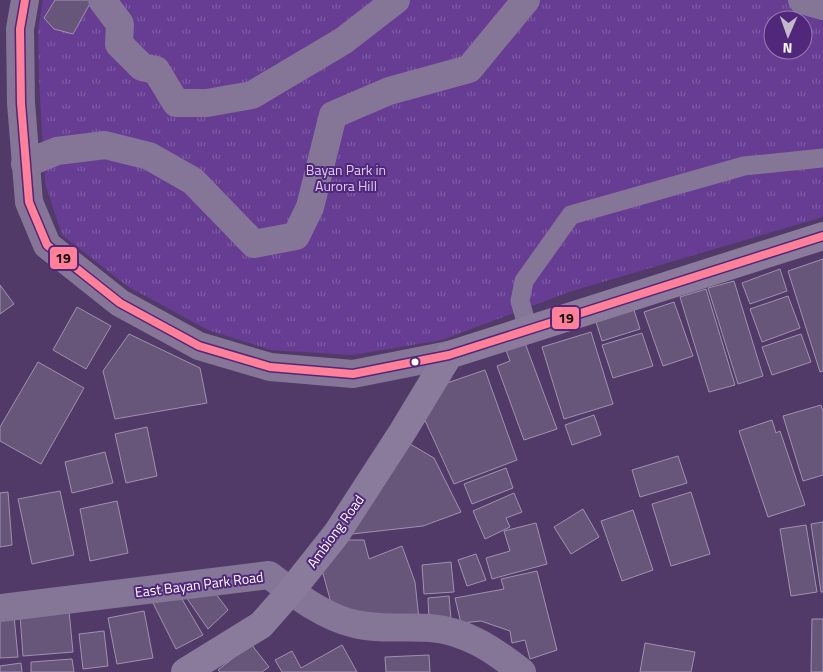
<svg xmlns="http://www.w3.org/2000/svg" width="823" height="672" viewBox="0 0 823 672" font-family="'Titillium Web',sans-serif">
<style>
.park{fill:url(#park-tufts);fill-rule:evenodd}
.building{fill:#67557a;stroke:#a092ae}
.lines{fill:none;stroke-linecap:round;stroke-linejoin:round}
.service{stroke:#857597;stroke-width:19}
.pedestrian{stroke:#857597;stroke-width:28}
.minor{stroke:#857597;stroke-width:28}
.tertiary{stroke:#857597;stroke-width:28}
.secondary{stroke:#8a7a9b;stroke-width:28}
.bus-1-casing{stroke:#50277b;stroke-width:11}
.bus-1{stroke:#ff8098;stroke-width:8}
.bus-dot{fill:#fff;stroke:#50277b;stroke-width:2}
.labels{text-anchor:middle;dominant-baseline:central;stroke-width:4;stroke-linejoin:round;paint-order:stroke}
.park-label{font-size:14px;fill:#dfcef3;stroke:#50277b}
.street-label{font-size:14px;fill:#fff;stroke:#50277b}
.line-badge{stroke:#50277b;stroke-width:2}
.pale-badge-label{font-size:14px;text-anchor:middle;font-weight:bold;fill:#111}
</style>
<defs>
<pattern id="park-tufts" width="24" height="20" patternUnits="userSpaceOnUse" patternTransform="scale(1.25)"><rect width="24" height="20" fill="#663d93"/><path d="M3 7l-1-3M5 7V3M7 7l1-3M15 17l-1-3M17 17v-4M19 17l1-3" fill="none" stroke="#7d5aa3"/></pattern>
</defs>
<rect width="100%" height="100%" fill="#513a68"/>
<!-- park -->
<path class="park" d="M43 0H823V217L569 292 442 340 353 355 271 350 208 330 127 286 62 235 45 183 39 79 38 30ZM773 20H803V50H773Z"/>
<!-- building -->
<g class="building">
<path d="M55 0H92L73 34 54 29 44 18Z"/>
<path d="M823 259V371L820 372 788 271Z"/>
<path d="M780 269 787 291 750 304 742 283Z"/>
<path d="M734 281 763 376 738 384 708 288Z"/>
<path d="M0 285 14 304 0 314Z"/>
<path d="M706 289 735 385 709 392 680 297Z"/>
<path d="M788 296 800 328 762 342 750 309Z"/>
<path d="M674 302 693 356 663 366 644 312Z"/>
<path d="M77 307 111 326 86 369 53 350Z"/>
<path d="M634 310 640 329 602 341 596 322Z"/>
<path d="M591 332 613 404 564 419 542 347Z"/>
<path d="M642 333 653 366 613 378 602 345Z"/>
<path d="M129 334 200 368 207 403 115 419 103 371Z"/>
<path d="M801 334 811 362 772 375 762 347Z"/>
<path d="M522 335 557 429 524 440 497 366 510 361 503 342Z"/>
<path d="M38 362 84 388 41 464 0 441V427Z"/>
<path d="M485 370 517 460 454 484 423 416 444 384Z"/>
<path d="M821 405 823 412V475L803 481 783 416Z"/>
<path d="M594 415 601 435 572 445 565 425Z"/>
<path d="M772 420 776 433 780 431 805 505 768 517 739 431Z"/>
<path d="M147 427 157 476 126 483 115 434Z"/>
<path d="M405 441 434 458 461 512 423 526 352 534Z"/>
<path d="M105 452 113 483 72 493 65 462Z"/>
<path d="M678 456 687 483 640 497 632 470Z"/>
<path d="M506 468 513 488 472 504 464 484Z"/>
<path d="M60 491 74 555 32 564 18 499Z"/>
<path d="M8 492 12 545 0 547V493Z"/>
<path d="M691 492 710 554 671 566 652 504Z"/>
<path d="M514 493 522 512 506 518 510 527 485 539 473 511Z"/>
<path d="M117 501 128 553 90 561 80 509Z"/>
<path d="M583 509 599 537 571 554 554 527Z"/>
<path d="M633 510 653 570 622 581 601 521Z"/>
<path d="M823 522V592H821L811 524Z"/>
<path d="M536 523 547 564 492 579 486 558 510 551 504 531Z"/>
<path d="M806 525 817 592 791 596 780 529Z"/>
<path d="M346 540H364L369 559 402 546 415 582 419 619 334 614 321 566Z"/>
<path d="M476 554 486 580 467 586 458 560Z"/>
<path d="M451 562 454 592 424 594 422 565Z"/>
<path d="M537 571 557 650 530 659 525 640 512 643 510 631 481 621 461 623 455 598 504 589 501 579Z"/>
<path d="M213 590 228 610 208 629 184 594Z"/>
<path d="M179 594 203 635 176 649 150 597Z"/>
<path d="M449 596 451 619 429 621 428 598Z"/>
<path d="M69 611 73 652 23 656 20 615Z"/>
<path d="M144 611 153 658 117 664 108 618Z"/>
<path d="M14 616 18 657 0 658V617Z"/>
<path d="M812 619H823V672H811Z"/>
<path d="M104 631 108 666 83 669 79 634Z"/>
<path d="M645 643 695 652 691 672H640Z"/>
<path d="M251 644 269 667 262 672H220L218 670Z"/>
<path d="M342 645 357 672H282L275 660 292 651 301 668Z"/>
<path d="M429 655 430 672H386L385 657Z"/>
<path d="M72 659 74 672H31V662Z"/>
<path d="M21 663 22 672H0V666Z"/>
</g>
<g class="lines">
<!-- service -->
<path class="service" d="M528 329 520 301 524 281 571 215 744 166 823 158"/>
<!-- pedestrian -->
<g class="pedestrian">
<path d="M102 0 120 24 119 44 142 67 156 70 176 103H207L252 95 343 41 396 0"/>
<path d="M802 0 823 6"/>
<path d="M25 164 57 151 105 145 149 156 193 181 254 244 296 236 310 207 333 115 389 91 469 69 526 0"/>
</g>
<!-- minor -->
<path class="minor" d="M0 608 269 575C294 594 324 617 355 624 380 630 406 626 431 628 467 631 495 651 522 672"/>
<!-- tertiary -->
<path class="tertiary" d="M25 0 20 29 21 103 29 202 47 245 120 303 199 346 270 367 353 374 449 355"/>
<!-- secondary -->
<path class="secondary" d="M185 672 261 625 291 591 337 533 403 431 449 355 823 236"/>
<defs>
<path id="bus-1" d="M25 0 20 29 21 103 29 202 47 245 120 303 199 346 270 367 353 374 449 355 823 236"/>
</defs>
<!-- bus-1 casing -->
<use href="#bus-1" class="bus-1-casing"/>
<!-- bus-1 -->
<use href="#bus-1" class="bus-1"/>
</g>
<!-- markers -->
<circle class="bus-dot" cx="415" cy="362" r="4.5"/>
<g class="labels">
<!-- park labels -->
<g class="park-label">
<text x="346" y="169">Bayan Park in<tspan x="346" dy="16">Aurora Hill</tspan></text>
</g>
<!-- street labels -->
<g class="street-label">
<text transform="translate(335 531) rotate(-54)">Ambiong Road</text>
<text transform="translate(199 584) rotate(-7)">East Bayan Park Road</text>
</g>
</g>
<g class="line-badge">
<rect x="49" y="246" width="29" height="24" rx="5" fill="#ff8098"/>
<rect x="551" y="306" width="29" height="24" rx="5" fill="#ff8098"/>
</g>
<g class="pale-badge-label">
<text x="63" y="263">19</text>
<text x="566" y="323">19</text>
</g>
<!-- north arrow -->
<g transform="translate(788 35) rotate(182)"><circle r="24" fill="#50277b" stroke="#967db0"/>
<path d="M0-4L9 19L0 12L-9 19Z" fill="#c2baca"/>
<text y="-8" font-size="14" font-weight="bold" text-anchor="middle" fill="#ffffff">N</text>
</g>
</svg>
